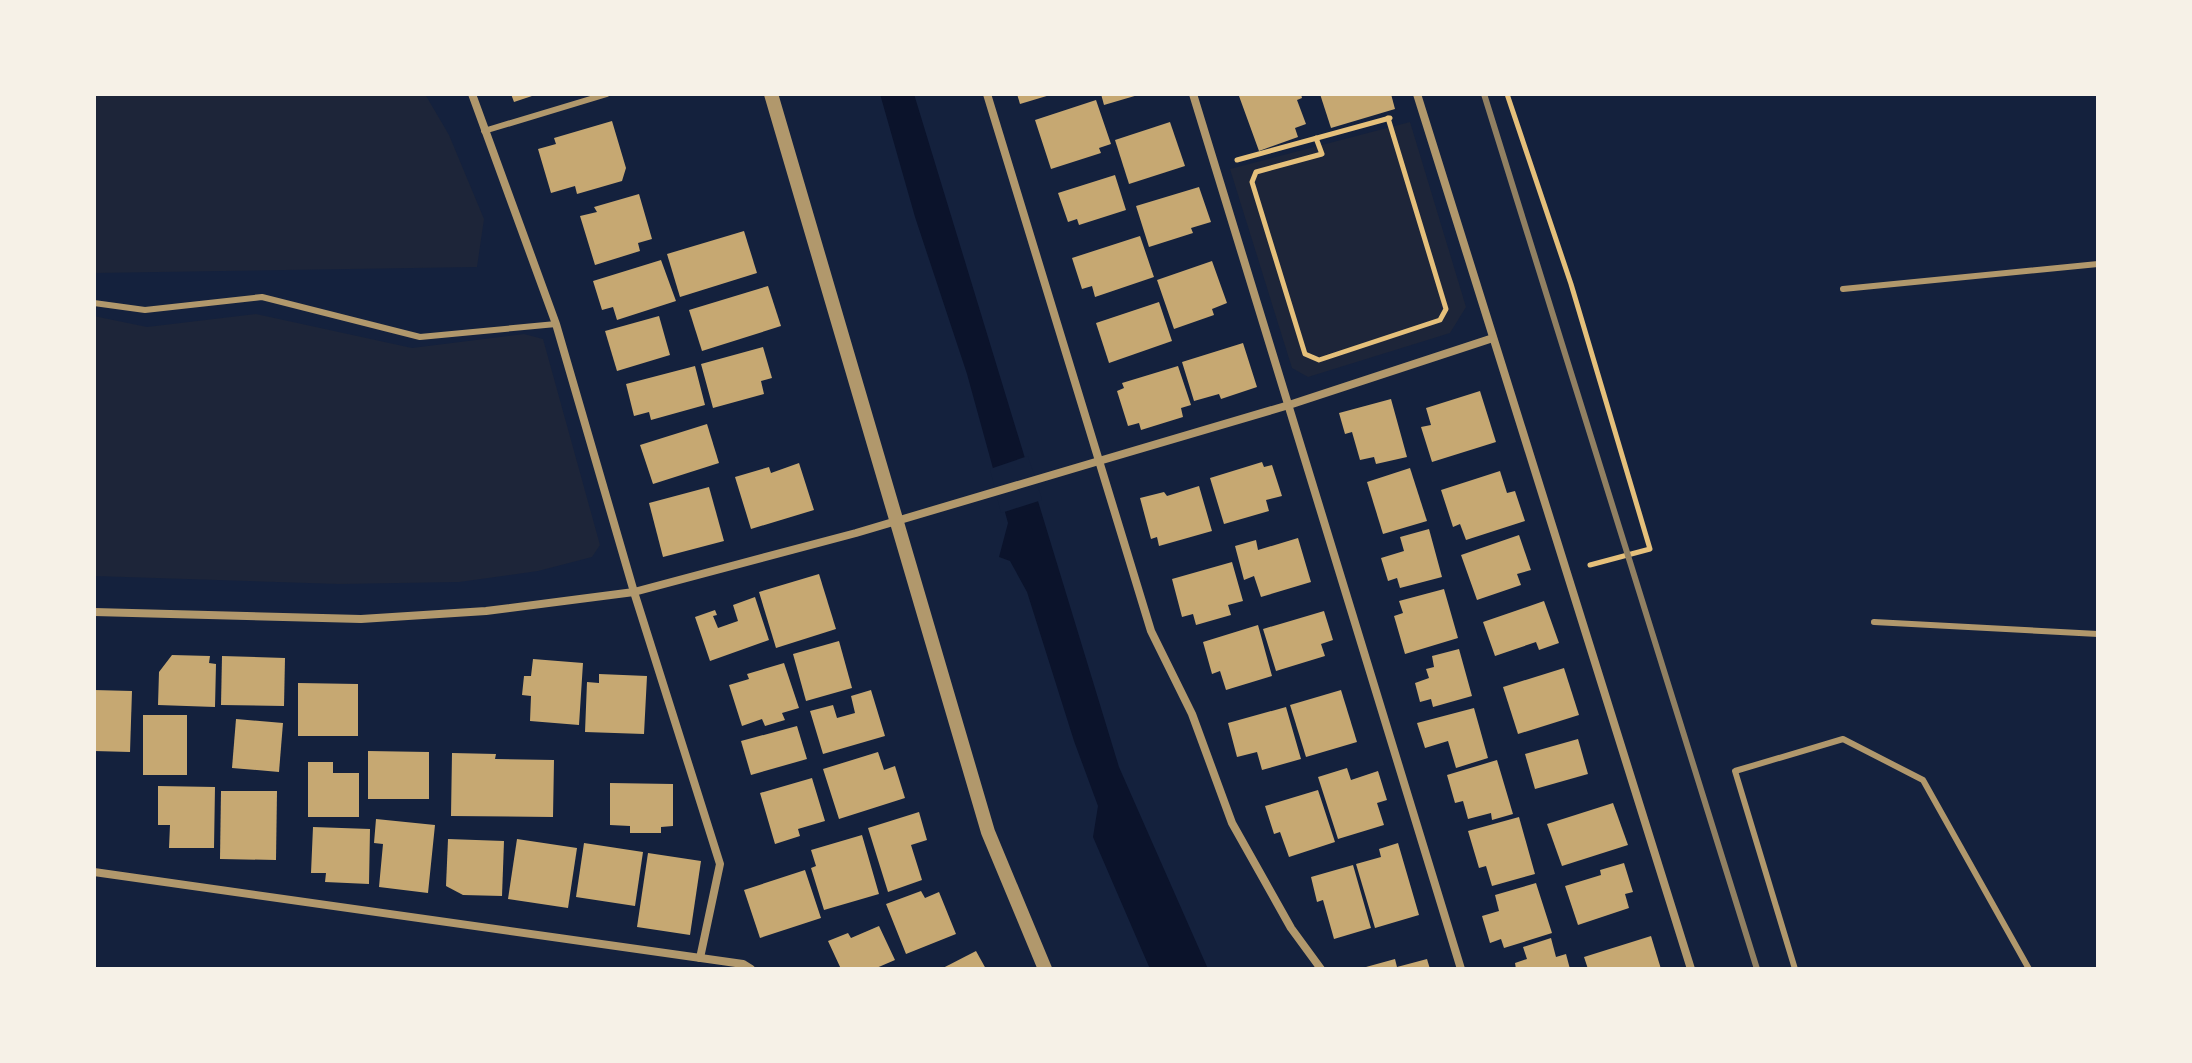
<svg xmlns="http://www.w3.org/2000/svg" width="2192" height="1063" viewBox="0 0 2192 1063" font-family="Cabin,sans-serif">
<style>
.green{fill:#1d2539}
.water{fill:#0b132b}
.pier{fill:#14213d}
.building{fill:#c6a872}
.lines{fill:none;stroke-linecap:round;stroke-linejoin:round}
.path{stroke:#e5c07b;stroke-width:5}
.service{stroke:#b1986c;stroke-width:6}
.minor{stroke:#b1986c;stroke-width:8}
.tertiary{stroke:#b1986c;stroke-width:14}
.rail{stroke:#918062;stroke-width:6}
</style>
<rect width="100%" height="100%" fill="#14213d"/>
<!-- green -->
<g class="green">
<path d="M94 94H425L449 135 484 219 477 267 94 273Z"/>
<path d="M1410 122 1466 307 1450 333 1308 377 1292 368 1230 169Z"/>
<path d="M256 314 412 348 524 334 543 339 600 545 592 557 538 571 459 582 339 584 94 576V316L147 327Z"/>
</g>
<!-- water -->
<path class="water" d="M880 94H914L1119 767 1208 969H1150L1093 837 1098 806 1074 741 1027 592 1010 561 999 557 1008 523 967 374 915 217Z"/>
<!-- pier -->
<path class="pier" d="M1028 456 1042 500 1001 513 990 469Z"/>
<!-- building -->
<g class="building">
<path d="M511 94H535V95L514 102Z"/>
<path d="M1017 94H1050V95L1020 104Z"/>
<path d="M1101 94H1137L1138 95 1104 105Z"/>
<path d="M1246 94H1301L1302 98 1297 100 1306 124 1295 128 1298 137 1259 151 1239 96Z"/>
<path d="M1320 94H1391L1395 109 1331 128Z"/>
<path d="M1096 100 1111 144 1099 148 1101 153 1051 169 1035 120Z"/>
<path d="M612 121 626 168 622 181 577 194 575 186 551 193 538 149 556 144 554 138Z"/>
<path d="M1170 122 1185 166 1129 184 1115 140Z"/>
<path d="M1115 175 1126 210 1079 225 1077 219 1068 222 1058 193Z"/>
<path d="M1199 187 1211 222 1191 228 1193 233 1149 247 1136 206Z"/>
<path d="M639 194 652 239 638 243 640 251 595 265 580 216 597 212 594 207Z"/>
<path d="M744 231 757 273 680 297 667 254Z"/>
<path d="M1140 236 1154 277 1095 297 1092 286 1082 289 1072 258Z"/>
<path d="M661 260 676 301 617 320 613 307 602 310 593 281Z"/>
<path d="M1212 261 1227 303 1212 309 1214 315 1174 329 1157 280Z"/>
<path d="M768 286 781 326 702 351 689 310Z"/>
<path d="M1159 302 1172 341 1109 363 1096 323Z"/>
<path d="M659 316 670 355 617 371 605 331Z"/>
<path d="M1243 343 1257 387 1221 399 1219 394 1194 401 1182 362Z"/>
<path d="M763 347 772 378 761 381 764 394 713 408 701 364Z"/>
<path d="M695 366 705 405 651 420 649 412 634 416 626 384Z"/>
<path d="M1178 366 1191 405 1181 408 1183 417 1141 430 1139 423 1128 426 1117 391 1124 388 1122 383Z"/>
<path d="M1480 391 1496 442 1432 462 1421 427 1431 425 1426 408Z"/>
<path d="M1391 399 1407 457 1376 464 1374 457 1360 460 1352 432 1345 434 1339 413Z"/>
<path d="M707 424 719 463 653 484 640 445Z"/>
<path d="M1262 462 1264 467 1272 465 1282 496 1266 500 1269 511 1224 524 1210 478Z"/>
<path d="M799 463 814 510 751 529 735 477 769 467 771 473Z"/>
<path d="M1410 468 1427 521 1383 534 1367 482Z"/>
<path d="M1500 471 1507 493 1515 491 1525 521 1466 540 1460 524 1453 527 1441 490Z"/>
<path d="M1199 486 1212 531 1159 546 1157 537 1151 539 1140 498 1164 492 1167 496Z"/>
<path d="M709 487 724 541 663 557 649 503Z"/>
<path d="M1429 529 1442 577 1400 588 1397 578 1388 581 1381 558 1404 551 1400 537Z"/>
<path d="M1519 535 1531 570 1517 574 1521 585 1477 600 1461 555Z"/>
<path d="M1298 538 1311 582 1261 597 1254 576 1244 580 1235 546 1256 540 1258 550Z"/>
<path d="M1232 562 1243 601 1228 605 1231 615 1196 625 1193 614 1182 617 1172 579Z"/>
<path d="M819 574 836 629 776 648 759 592Z"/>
<path d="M1444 589 1458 638 1405 654 1394 616 1403 613 1399 601Z"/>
<path d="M755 597 769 640 710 661 695 617 715 610 717 615 713 616 718 628 738 621 733 605Z"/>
<path d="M1544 601 1559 643 1539 650 1536 642 1495 656 1483 622Z"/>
<path d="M1324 611 1333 640 1321 644 1325 656 1276 671 1263 629Z"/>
<path d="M1258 625 1272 676 1226 690 1220 671 1212 674 1203 642Z"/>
<path d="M839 641 852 688 806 701 793 654Z"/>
<path d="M1459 649 1472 696 1433 707 1431 699 1420 702 1415 683 1429 678 1426 669 1434 667 1432 656Z"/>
<path d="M172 655 210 656 209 663 216 664 215 707 158 705 159 672Z"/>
<path d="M222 656 285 658 284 706 221 705Z"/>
<path d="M533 659 583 663 579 725 530 721 531 696 522 695 524 676H531Z"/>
<path d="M784 663 799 708 782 713 785 720 765 726 762 719 742 726 729 685 749 679 747 674Z"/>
<path d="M1564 668 1579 715 1518 734 1503 687Z"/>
<path d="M599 674 647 676 644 734 585 732 587 682 599 683Z"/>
<path d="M298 683 358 684V736H298Z"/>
<path d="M94 690 132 691 130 752 94 751Z"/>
<path d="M871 690 885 736 823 754 810 711 833 705 837 718 855 713 851 696Z"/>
<path d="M1341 690 1357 742 1306 757 1290 705Z"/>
<path d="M1286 707 1301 759 1262 770 1257 752 1237 757 1228 723Z"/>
<path d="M1474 708 1488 758 1456 768 1448 741 1425 748 1417 723Z"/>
<rect x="143" y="715" width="44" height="60"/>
<path d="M236 719 283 723 279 772 232 768Z"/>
<path d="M797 726 807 759 751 775 741 741Z"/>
<path d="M1578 739 1588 774 1535 789 1525 754Z"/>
<path d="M368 751 429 752V799H368Z"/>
<path d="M878 752 884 770 895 766 905 798 839 819 823 769Z"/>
<path d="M452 753 496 754 495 759 554 760 553 817 451 816Z"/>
<path d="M1497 760 1513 814 1492 820 1491 813 1468 819 1463 801 1455 803 1447 775Z"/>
<path d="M308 762H333V773H359V817H308Z"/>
<path d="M1347 768 1351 780 1378 771 1387 800 1377 803 1384 825 1338 839 1318 777Z"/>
<path d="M812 778 825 821 798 829 800 836 775 844 760 793Z"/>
<path d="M610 783 673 784V826L661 827V833H630V826L610 825Z"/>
<path d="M158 786 215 787 214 848H169L170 825H158Z"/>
<path d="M1318 790 1335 842 1289 857 1280 832 1274 834 1265 806Z"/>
<path d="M221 791H277L276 860 220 859Z"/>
<path d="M1613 803 1628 845 1562 866 1547 824Z"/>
<path d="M919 812 927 840 911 845 922 880 888 892 868 828Z"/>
<path d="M1519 817 1535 874 1492 886 1486 866 1479 868 1468 831Z"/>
<path d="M376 819 435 825 428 893 379 887 383 844 374 843Z"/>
<path d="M313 827 370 829 369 884 325 882 326 873H311Z"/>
<path d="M862 835 879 894 824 910 811 868 816 866 811 850Z"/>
<path d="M448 839 504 841 502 896 463 895 446 886Z"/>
<path d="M517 839 577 848 568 908 508 899Z"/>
<path d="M584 843 643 852 635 906 576 897Z"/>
<path d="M1398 843 1419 915 1375 928 1356 864 1381 857 1379 849Z"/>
<path d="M648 853 701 861 690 935 637 927Z"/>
<path d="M1624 863 1633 892 1625 894 1629 908 1578 925 1565 886 1601 875 1600 870Z"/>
<path d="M1353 865 1371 928 1334 939 1323 900 1317 902 1311 877Z"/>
<path d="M805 870 821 918 760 938 744 890Z"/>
<path d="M1536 883 1552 933 1504 948 1501 939 1490 943 1482 916 1499 911 1495 895Z"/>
<path d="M921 891 925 898 939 892 956 934 906 954 886 904Z"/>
<path d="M879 926 895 960 874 969H841L828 941 848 933 851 938Z"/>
<path d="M1651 936 1661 969H1588L1584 957Z"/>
<path d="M1551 938 1556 957 1566 954 1570 969H1516L1515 963 1527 959 1523 947Z"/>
<path d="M976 951 986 969H941Z"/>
<path d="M1395 959 1397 967 1427 959 1430 969H1366V967Z"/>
</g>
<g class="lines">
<!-- path -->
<g class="path">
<path d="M1507 94 1571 284 1650 549 1590 565"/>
<path d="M1316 138 1322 154 1256 172 1252 182 1305 354 1319 360 1440 320 1446 309 1388 118"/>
<path d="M1237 160 1390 118"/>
</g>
<!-- service -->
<g class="service">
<path d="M484 131 607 94"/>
<path d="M1843 289 2098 264"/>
<path d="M94 303 145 310 262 297 420 337 556 324"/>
<path d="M1874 622 2098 634"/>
<path d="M1795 969 1735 771 1843 739 1923 780 2029 969"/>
</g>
<!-- minor -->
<g class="minor">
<path d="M472 94 556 324 634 592 720 864 700 958"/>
<path d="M987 94 1151 631 1192 714 1232 823 1291 928 1321 969"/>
<path d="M1193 94 1461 969"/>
<path d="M1417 94 1691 969"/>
<path d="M94 612 361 619 486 611 634 592 856 533 1099 461 1289 405 1493 338"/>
<path d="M94 872 743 964 751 969"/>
</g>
<!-- tertiary -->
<path class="tertiary" d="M771 94 988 832 1045 969"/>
<!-- rail -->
<path class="rail" d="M1484 94 1757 969"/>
</g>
<!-- border -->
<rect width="2192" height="1063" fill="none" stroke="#f6f1e7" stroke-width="192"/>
</svg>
